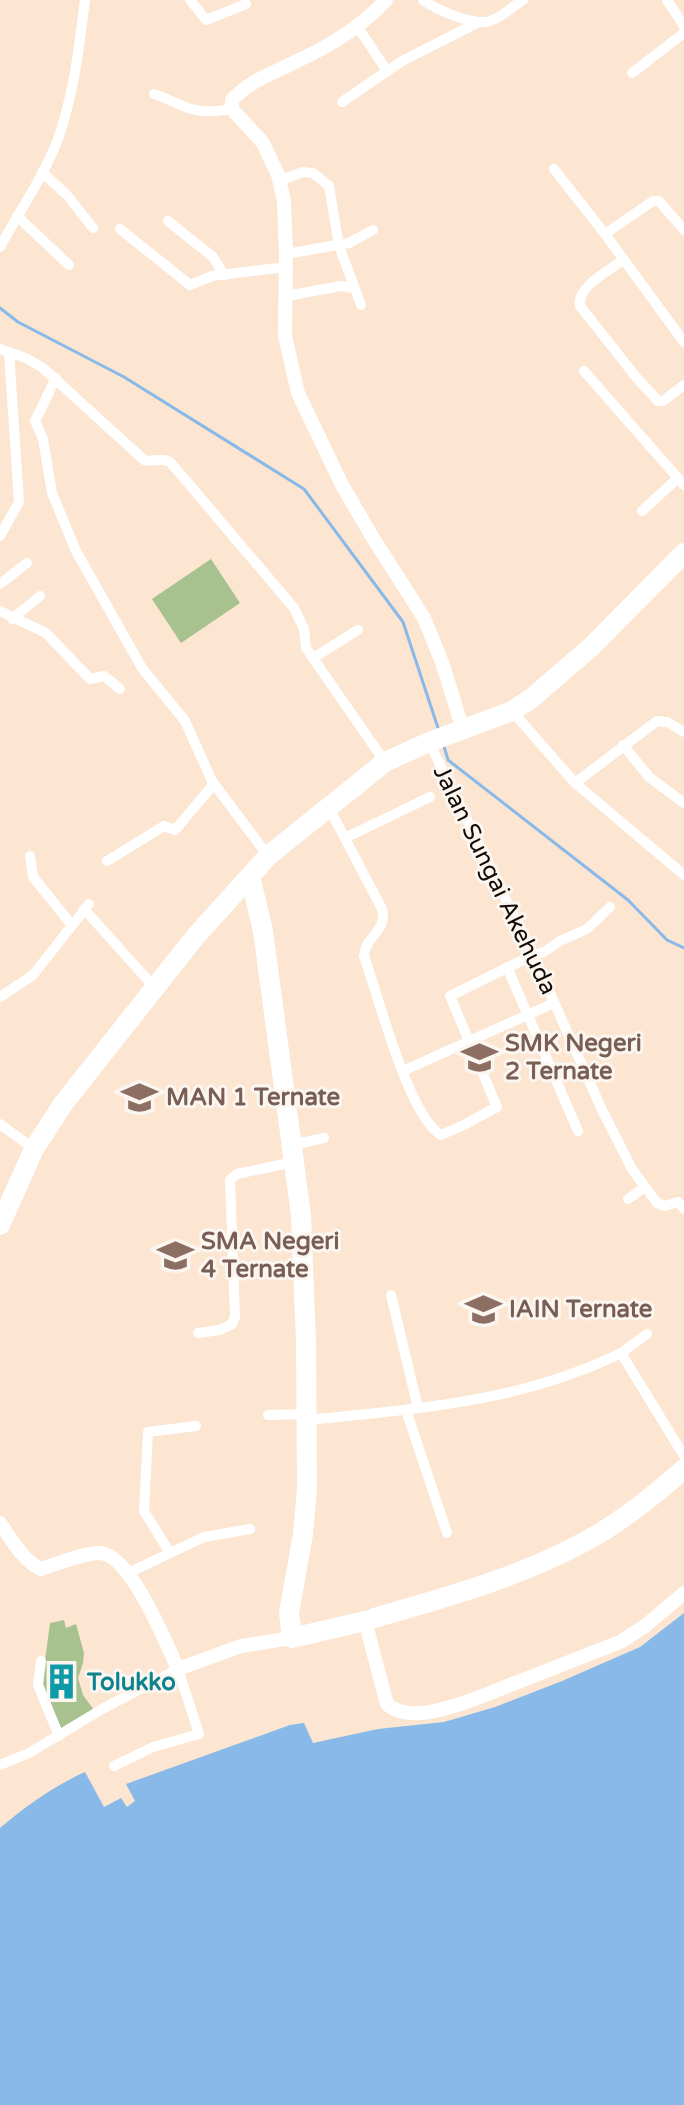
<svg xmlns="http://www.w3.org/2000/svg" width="684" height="2105" viewBox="0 0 684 2105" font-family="'Varela Round',sans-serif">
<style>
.green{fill:#a8c28f}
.water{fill:#88b9e9}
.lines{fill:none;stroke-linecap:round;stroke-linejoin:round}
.stream{stroke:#88b9e9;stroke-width:3}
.street{stroke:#fff;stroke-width:10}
.secondary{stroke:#fff;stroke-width:14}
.highway{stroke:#fff;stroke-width:20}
.labels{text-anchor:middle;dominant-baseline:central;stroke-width:6;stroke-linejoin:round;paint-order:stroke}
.street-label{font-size:24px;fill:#130a04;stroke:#fcf6f1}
.education-label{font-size:24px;font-weight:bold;fill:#785e54;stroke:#fcf6f1;text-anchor:start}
.culture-label{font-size:24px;font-weight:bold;fill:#0d838f;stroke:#fcf6f1;text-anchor:start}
</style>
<rect width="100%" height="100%" fill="#fce5d1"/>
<!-- green -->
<g class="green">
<path d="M211 559 240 603 181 643 152 599Z"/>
<path d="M64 1620 66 1628 76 1624 84 1653 83 1663 78 1678 83 1695 94 1710 60 1732 42 1684 50 1623Z"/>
</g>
<!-- water -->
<path class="water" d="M684 1613V2105H0V1828C26 1806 54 1786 85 1772L104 1807 121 1798 127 1807 135 1801 126 1784 290 1725 304 1723 313 1743 378 1729 444 1722 495 1707 562 1681 640 1647Z"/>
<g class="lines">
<!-- stream -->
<g class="stream">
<path d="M0 308 18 322 124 377 304 489 403 622 438 728"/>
<path d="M443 743 448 760 628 900 667 940 684 948"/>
</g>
<!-- street -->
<g class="street">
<path d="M190 0 206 20 246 4"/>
<path d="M423 0C437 10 473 26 490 21 501 18 513 6 523 0"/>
<path d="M667 0 684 26"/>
<path d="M357 26 387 71"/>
<path d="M632 73 684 33"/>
<path d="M154 94C168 98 179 106 192 109 205 113 219 111 232 109"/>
<path d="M342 102 402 61 479 22"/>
<path d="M554 169 605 234"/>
<path d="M42 172 67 195 93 228"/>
<path d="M279 181 303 172 313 173 329 186 339 246 361 305"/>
<path d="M17 216 69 265"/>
<path d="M168 221 213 257 224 275"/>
<path d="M120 229 190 285 212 276 286 267"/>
<path d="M684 230 659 201H653L605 234 684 342"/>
<path d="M0 247C19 212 44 176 58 139 74 94 79 47 85 0"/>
<path d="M286 254 349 243 373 230"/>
<path d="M623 260C610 270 576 287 580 306L636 377 658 401H663L684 385"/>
<path d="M286 296 341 286 354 288"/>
<path d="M0 349 26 358 43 368 144 460C153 463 164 456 171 463L294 608 304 629 306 648 385 762"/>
<path d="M584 371 684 485"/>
<path d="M56 378 35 421 43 439 52 493 76 551 142 668 185 721 212 781 268 856"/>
<path d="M642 511 678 478"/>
<path d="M0 536 19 502 9 352"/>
<path d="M0 584 27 563"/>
<path d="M0 611 46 633 90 679 104 676 120 689"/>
<path d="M12 619 40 596"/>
<path d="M313 658 358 630"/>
<path d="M512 711 575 783 684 875"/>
<path d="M429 742 533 955 602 1110 632 1169 657 1203 665 1206 678 1202 684 1209"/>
<path d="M623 745 649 777 684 803"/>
<path d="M575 783 657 721 667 722 684 732"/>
<path d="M328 806 382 909C388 931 365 936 364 956 378 995 408 1115 441 1135L464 1125 497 1107 450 996 533 955 544 952 560 941 587 929 610 907"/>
<path d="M347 837 430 797"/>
<path d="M30 856 33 877 71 924"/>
<path d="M107 861 164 826 175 830 214 784"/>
<path d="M84 909 155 988"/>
<path d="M507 967 578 1131"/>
<path d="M0 997 33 975 89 904"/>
<path d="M403 1071 554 1003"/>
<path d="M0 1124 34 1149"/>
<path d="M291 1145 324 1138"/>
<path d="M628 1199 645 1187"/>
<path d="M391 1295 418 1408"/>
<path d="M198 1333 220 1330 232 1324 235 1317 230 1180 237 1174 294 1162"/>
<path d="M621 1353 647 1334"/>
<path d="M406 1410 447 1533"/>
<path d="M268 1415 307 1414"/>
<path d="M307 1420C416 1409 522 1402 621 1353L684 1456"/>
<path d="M170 1553 144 1511 148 1432 196 1426"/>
<path d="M128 1573 204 1537 250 1529"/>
<path d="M41 1661 38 1685 59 1736"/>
<path d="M0 1765 29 1753 104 1708 178 1669 199 1734 153 1747 114 1766"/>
</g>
<!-- secondary -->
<g class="secondary">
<path d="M386 0C361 27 330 46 297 61 274 73 250 80 232 100V109L263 143 278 175 284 201 286 254 285 336 298 393 342 485 373 538 424 618 443 665 463 730"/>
<path d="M0 1523C11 1539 23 1561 41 1569 57 1564 85 1552 101 1553 131 1556 166 1643 178 1669L241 1646 292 1638"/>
<path d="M365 1621 387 1704C407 1723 449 1708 472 1700L620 1642 645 1626 684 1593"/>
</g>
<!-- highway -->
<g class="highway">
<path d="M250 876 263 931 301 1215 306 1344 307 1488 303 1534 289 1613 292 1638 365 1621"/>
<path d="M0 1225 34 1149 63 1104 195 937 268 856 385 762 429 742 512 711 532 698 592 646 684 553"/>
<path d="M374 1618C444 1598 520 1577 584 1542 620 1523 653 1496 684 1469"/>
</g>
</g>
<!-- icons -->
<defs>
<symbol id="school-bare" viewBox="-9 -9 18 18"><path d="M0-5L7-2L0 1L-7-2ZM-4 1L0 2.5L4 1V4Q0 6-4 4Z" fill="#8d6e63" stroke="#fcf6f1" stroke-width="2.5" paint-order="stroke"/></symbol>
<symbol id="university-bare" viewBox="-9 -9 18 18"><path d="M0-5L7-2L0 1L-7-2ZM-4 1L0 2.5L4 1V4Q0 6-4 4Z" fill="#8d6e63" stroke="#fcf6f1" stroke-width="2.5" paint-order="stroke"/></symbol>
<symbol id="building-bare" viewBox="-9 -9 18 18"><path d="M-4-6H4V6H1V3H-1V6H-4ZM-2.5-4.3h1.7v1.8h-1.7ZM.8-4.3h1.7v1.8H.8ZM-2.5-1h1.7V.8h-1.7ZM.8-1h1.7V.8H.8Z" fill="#0f9aa8" stroke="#fcf6f1" stroke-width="2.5" paint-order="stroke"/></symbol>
</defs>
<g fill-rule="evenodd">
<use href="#school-bare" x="454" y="1032" width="51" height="51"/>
<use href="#school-bare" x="114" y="1072" width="51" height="51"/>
<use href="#school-bare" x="150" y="1230" width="51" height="51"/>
<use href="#university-bare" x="458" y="1284" width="51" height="51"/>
<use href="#building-bare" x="36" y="1656" width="51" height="51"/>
</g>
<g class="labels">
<!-- street labels -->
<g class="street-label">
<text transform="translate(495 880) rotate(64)">Jalan Sungai Akehuda</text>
</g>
<!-- education labels -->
<g class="education-label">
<text x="505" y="1043">SMK Negeri<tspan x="505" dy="28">2 Ternate</tspan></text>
<text x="166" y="1097">MAN 1 Ternate</text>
<text x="201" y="1241">SMA Negeri<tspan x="201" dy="28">4 Ternate</tspan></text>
<text x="509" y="1309">IAIN Ternate</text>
</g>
<!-- culture labels -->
<g class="culture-label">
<text x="87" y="1682">Tolukko</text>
</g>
</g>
</svg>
